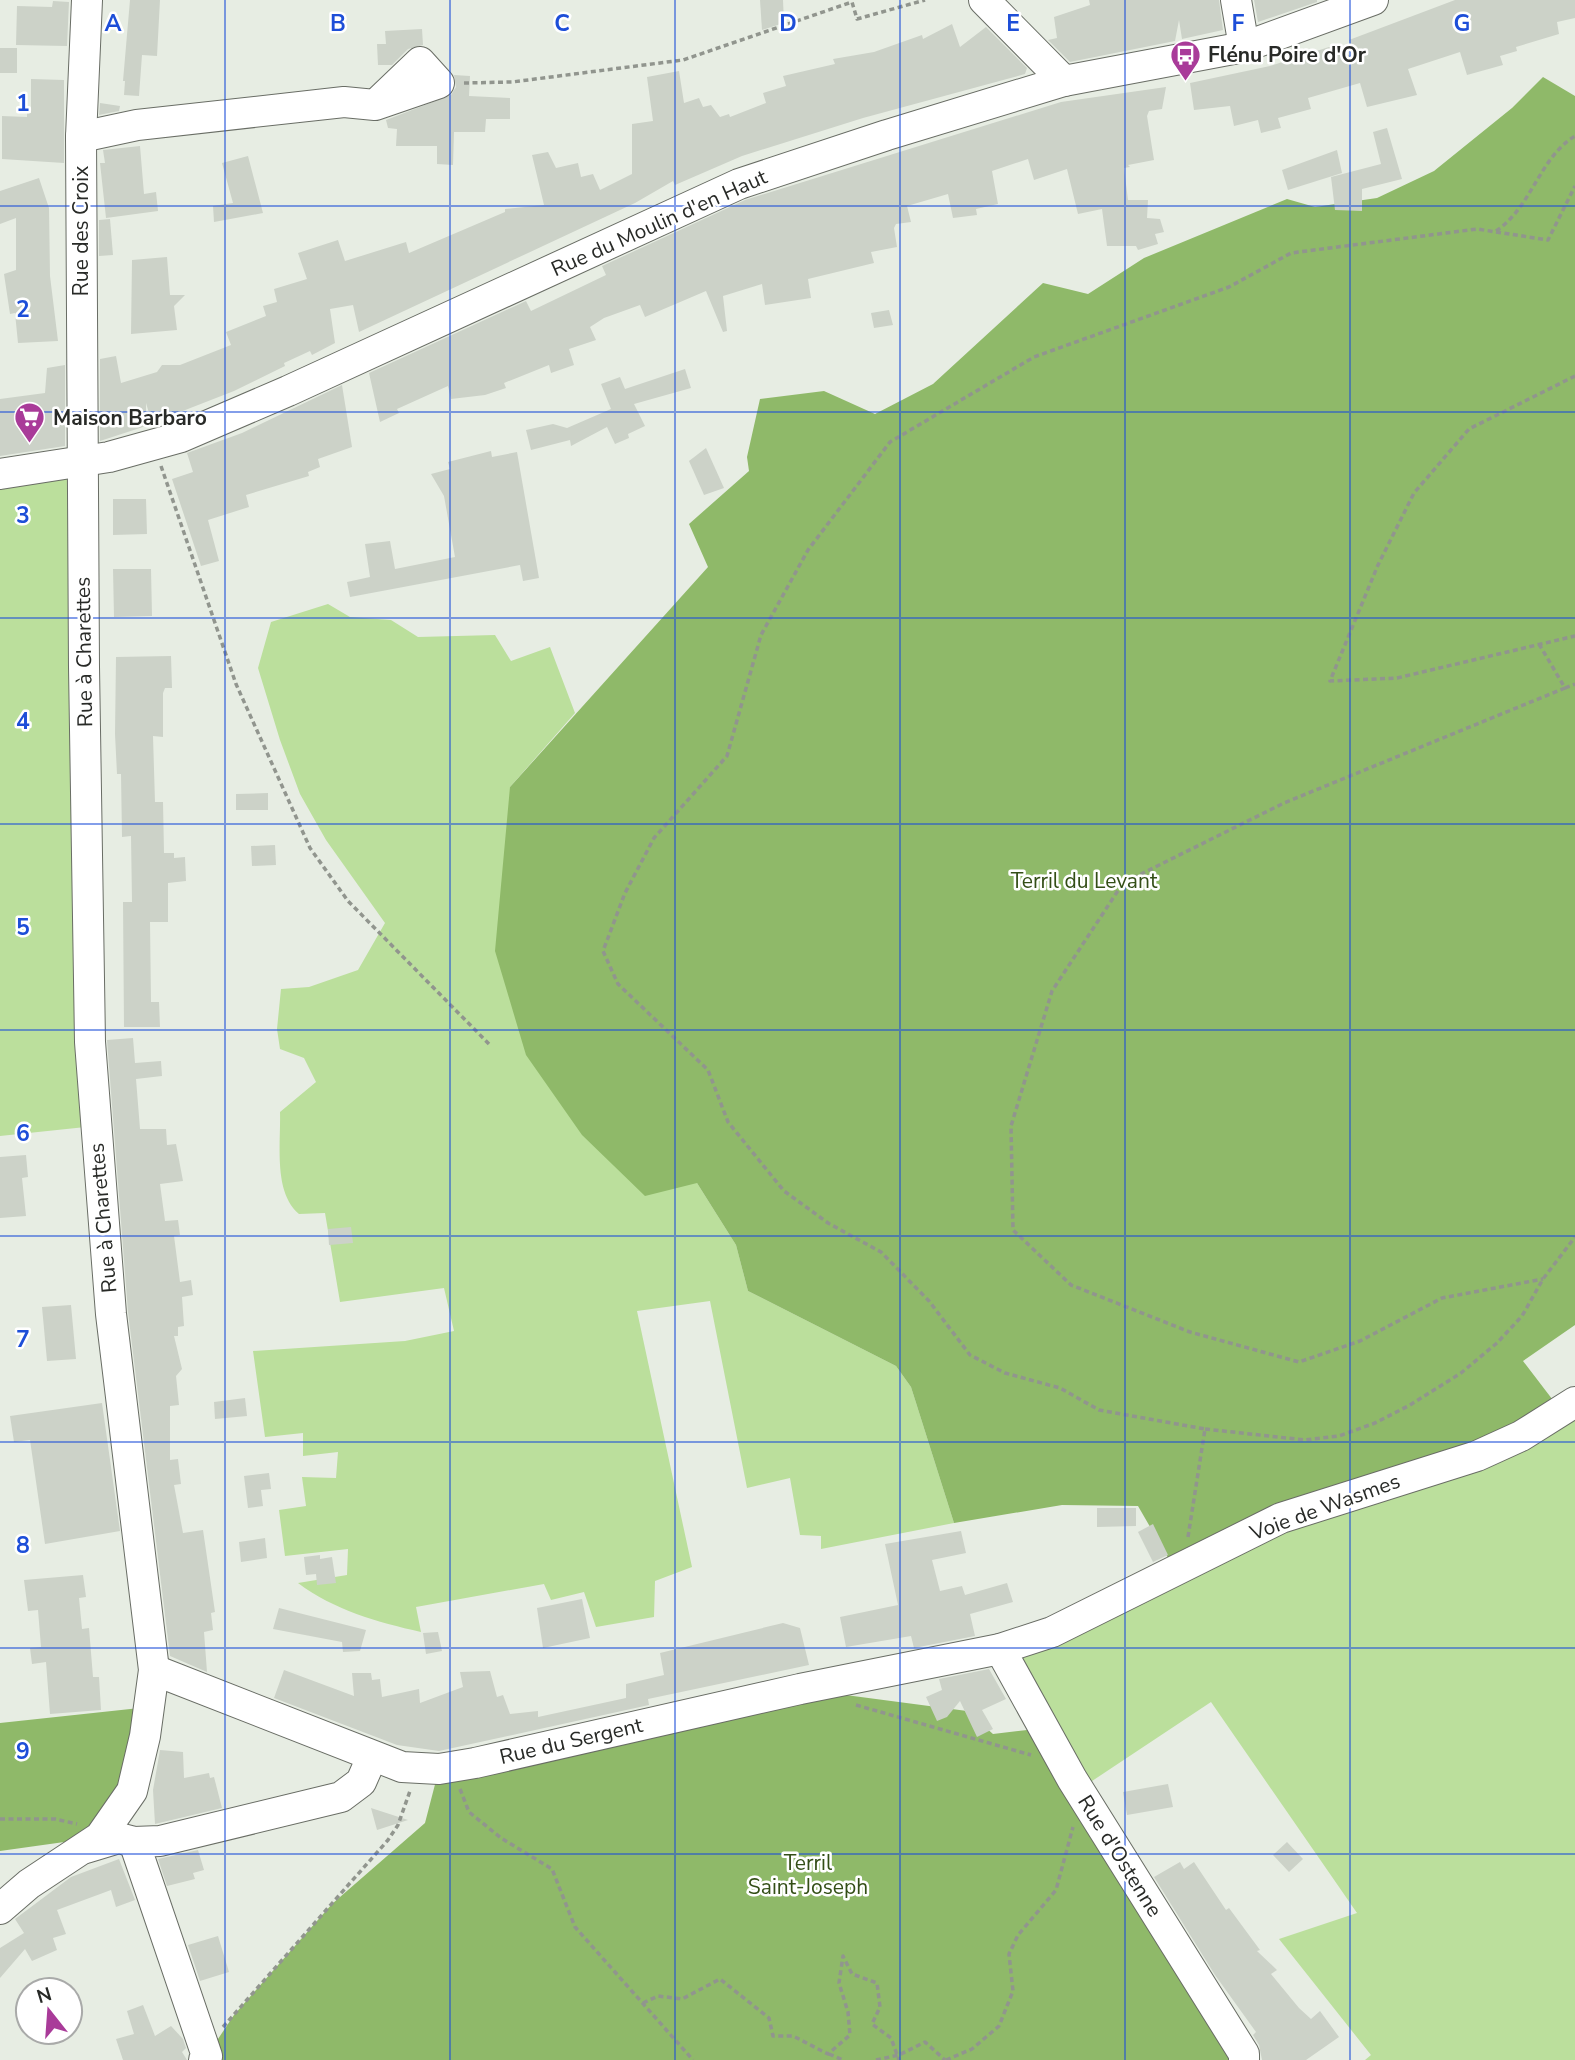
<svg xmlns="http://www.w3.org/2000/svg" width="1575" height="2060" viewBox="0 0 1575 2060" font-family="'Nunito Sans',sans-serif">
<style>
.green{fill:#bbdf9c}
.forest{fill:#8fb969}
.building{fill:#ccd2c8}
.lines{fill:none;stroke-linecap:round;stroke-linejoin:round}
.minor-casing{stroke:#696d65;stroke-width:32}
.path{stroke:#91958e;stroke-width:3.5;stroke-dasharray:5 3.5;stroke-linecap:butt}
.minor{stroke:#fff;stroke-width:30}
.grid{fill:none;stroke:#1d4ed8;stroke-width:2;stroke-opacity:0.55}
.labels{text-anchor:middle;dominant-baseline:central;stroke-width:5;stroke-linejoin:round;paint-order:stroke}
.poi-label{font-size:21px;font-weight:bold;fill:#282a27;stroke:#fff;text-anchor:start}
.street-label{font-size:21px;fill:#282a27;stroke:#fff}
.park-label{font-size:21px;fill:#334e16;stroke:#fff}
.grid-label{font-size:23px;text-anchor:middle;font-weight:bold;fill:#1d4ed8;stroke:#fff;stroke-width:5;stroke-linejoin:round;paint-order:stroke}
</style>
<rect width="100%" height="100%" fill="#e7ede3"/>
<!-- green -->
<g class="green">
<path d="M82 462 95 1126 0 1136V474Z"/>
<path d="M328 604 350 617 391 620 418 637 495 635 511 661 550 647 575 713 510 787 697 1183 736 1245 748 1291 896 1366 911 1387 954 1523 821 1549V1536L800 1535 790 1478 747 1488 710 1301 637 1311 692 1567 655 1581 654 1617 596 1627 584 1592 551 1600 544 1584 416 1607 421 1632C377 1622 334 1610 298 1583L347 1575 348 1549 285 1556 279 1510 306 1506 302 1477 336 1478 338 1452 303 1456V1433L265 1437 253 1351 405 1341 454 1331 444 1288 340 1302 325 1213 299 1214C273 1192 281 1144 280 1112L316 1082 304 1058 280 1049 277 1029 281 989 309 987 358 970 385 923 326 840 300 794 280 740 258 668 271 622Z"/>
<path d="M1575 1402V2060H1365L1371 2055 1279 1939 1357 1913 1211 1702 1077 1791 1000 1649Z"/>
</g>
<!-- forest -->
<g class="forest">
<path d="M1543 77 1575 96V1325L1523 1361 1562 1412 1175 1570 1138 1506 1062 1505 954 1523 911 1387 896 1366 748 1291 736 1245 697 1183 645 1196 582 1135 526 1055 495 951 510 787 708 567 689 524 749 471 747 457 760 399 824 391 875 414 933 384 1043 283 1088 294 1144 258 1287 199 1315 207 1377 198 1434 171 1512 108Z"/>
<path d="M800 1689 967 1711 993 1734 1036 1729 1244 2060H204L234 2015 332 1904 425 1823 439 1769Z"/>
<path d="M149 1707 100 1837 0 1851V1723Z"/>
</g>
<!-- building -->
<g class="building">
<path d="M130 0H160L157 56 142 55 139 96 124 95 125 81H123Z"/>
<path d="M760 0H783L784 23 762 30Z"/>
<path d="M1089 0H1219L1223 30 1182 39 1179 20 1175 41 1070 62 1048 40 1057 38 1054 17 1090 5Z"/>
<path d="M1254 0H1317V2L1258 22Z"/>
<path d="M1455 0H1575V18L1557 22 1559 34 1516 47 1517 51 1500 56 1503 65 1467 75 1460 52 1408 69 1417 95 1367 107 1360 83 1308 98 1311 109 1278 118 1281 128 1261 133 1258 120 1234 126 1230 106 1194 110 1190 83 1270 66 1329 47 1354 57 1349 40Z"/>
<path d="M53 1 69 2 67 46 16 45 17 6 52 7Z"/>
<path d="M952 24 960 47 986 27 1027 68 1025 74 863 118 742 156 675 185 673 181 635 203 359 332 353 305 330 309 335 343 312 355 310 351 284 363 285 366 234 391 152 423 146 403V426L100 441V359L116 356 121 383 157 372 162 365H180L231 345 226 332 266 316 263 306 277 302 274 289 307 279 298 253 338 240 345 261 406 242 409 253 505 212V209L544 205 532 155 548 152 556 168 578 163 581 177 593 174 600 190 632 174V124L653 121 647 77 679 71 684 103 699 98 703 107 711 105 720 117 729 114 730 117 766 103 763 93 786 86 783 76 835 64 833 59 874 52 922 35 923 39Z"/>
<path d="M422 29 423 45 408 49 392 65H378L377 44H386L385 31Z"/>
<rect x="0" y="48" width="17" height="25"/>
<path d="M454 75 470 76 469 96 510 98V119H486L485 132H454L453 165 437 164V146H396L397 129 388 128 386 120 451 95 456 87Z"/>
<path d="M31 79 64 80V163L2 159V116L27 117V113H31Z"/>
<path d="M1166 87 1162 109 1149 111 1147 116 1154 160 1128 165 1130 167 1124 168 1128 200H1148L1147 218 1160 219 1164 232 1155 234 1158 244 1138 250 1136 246H1107L1102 209 1078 214 1067 169 1034 180 1028 159 992 171 998 204 976 209 977 215 953 218 948 194 907 206 911 222 896 224 894 228 897 247 871 252 874 263 808 279 811 298 765 305 762 284 723 296 727 331 723 332 706 291 645 317 640 305 604 318 590 327 596 340 569 349 574 365 551 373 549 365 504 383 506 388 485 395 451 399 448 386 397 409 399 413 380 422 369 373 526 301 531 311 606 275 602 266 745 200 1061 102Z"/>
<path d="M100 103 120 106 119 111 99 115Z"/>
<path d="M1387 128 1402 179 1362 189V211L1335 210 1331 177 1381 164 1373 132Z"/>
<path d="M140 146 144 194 156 192 158 211 106 218 100 163H105L103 150Z"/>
<path d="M1337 150 1342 173 1288 190 1282 170Z"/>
<path d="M248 156 263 213 214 222 213 206 233 203 222 163Z"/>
<path d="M39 178 49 208 50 276 58 341 18 343 15 313 10 314 4 274 16 270V218L0 224V191Z"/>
<path d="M110 219 113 255 99 256V220Z"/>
<path d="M167 257 170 295H185L174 306 177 330 131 334 132 260Z"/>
<path d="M889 310 893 325 874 328 871 313Z"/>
<path d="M65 365V446L0 456V399L45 393 47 368Z"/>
<path d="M685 369 691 388 634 404 645 426 628 434 629 438 615 444 607 427 571 446 570 440 531 450 526 430 553 424 567 428 611 409 601 384 620 377 625 389Z"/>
<path d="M342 385 352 447 318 459 320 467 308 472 309 476 246 495 249 507 208 520 219 561 201 566 172 479 193 472 187 453 242 433Z"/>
<path d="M706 448 724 488 704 495 689 461Z"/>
<path d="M491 451 492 457 517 452 539 578 523 581 520 565 350 597 347 582 370 577 365 544 390 541 395 569 455 557 444 496 431 474 450 469 448 462Z"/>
<path d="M113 499H146L147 534 113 535Z"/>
<path d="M113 569H151L152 616 114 617Z"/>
<path d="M171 656 172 688H165L163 693V737L153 736 155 802H163L164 853H174V858L185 857 186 881 168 883V922H150L151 1002H159L160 1027H124L123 902H132L131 836 122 837 121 774H117L115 734 116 657Z"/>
<path d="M268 793V810H236V794Z"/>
<path d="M275 845 276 865 252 866 251 846Z"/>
<path d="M133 1038 135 1063 161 1061 162 1076 136 1079 140 1129H166L167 1145 176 1144 183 1181 160 1184 165 1221 178 1220 180 1235 174 1236 180 1282 191 1280 193 1295 182 1297 184 1326 178 1327V1336H174L182 1369 176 1376 179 1405 170 1406V1460L178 1459 181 1484 174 1485 183 1533 203 1530 215 1612 211 1613 213 1630 204 1632 207 1672 170 1656 128 1312 107 1040Z"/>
<path d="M26 1155 28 1177 22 1178 26 1216 0 1218V1157Z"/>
<path d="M351 1227 353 1243 329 1245 328 1229Z"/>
<path d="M71 1305 76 1359 47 1361 42 1307Z"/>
<path d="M245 1398 247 1416 215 1419 214 1402Z"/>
<path d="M102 1403 120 1531 45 1544 30 1440 14 1442 10 1416Z"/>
<path d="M269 1473 271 1489 261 1490 263 1506 248 1508 244 1476Z"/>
<path d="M1097 1508H1136V1526L1097 1527Z"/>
<path d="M1153 1524 1168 1555 1153 1562 1138 1532Z"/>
<path d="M961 1531 966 1553 932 1560 940 1591 962 1586 965 1595 1007 1583 1013 1602 970 1614 975 1636 914 1648 911 1636 846 1647 840 1617 898 1605 885 1544Z"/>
<path d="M265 1538 267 1558 241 1562 239 1542Z"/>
<path d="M320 1555V1559L332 1557 336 1583 317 1585 316 1574 306 1575 304 1557Z"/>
<path d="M83 1575 86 1597 79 1598 82 1629 89 1628 93 1677H99L101 1710 50 1714 46 1662 32 1664 30 1648 41 1647 38 1610 28 1611 24 1580Z"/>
<path d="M582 1599 590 1638 543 1648 537 1608Z"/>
<path d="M279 1608 366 1630 360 1651 343 1652 342 1642 273 1629Z"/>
<path d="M783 1623 800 1628 809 1665 648 1699 649 1705 439 1751 397 1745 274 1698 284 1670 354 1696 352 1673H371L372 1680 380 1679 382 1697 419 1689 420 1703 463 1687 460 1672 490 1671 497 1697 503 1695 510 1714 538 1711V1717L626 1698V1684L664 1675 660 1653Z"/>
<path d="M438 1632 442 1651 426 1654 423 1633Z"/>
<path d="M989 1669 1006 1699 982 1710 993 1729 977 1737 960 1701 947 1717 937 1721 926 1697 942 1690 939 1679Z"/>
<path d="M160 1750 183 1752 184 1778 209 1773 210 1778 214 1777 222 1808 155 1824 153 1790Z"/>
<path d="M1168 1784 1173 1807 1127 1815 1123 1792Z"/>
<path d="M371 1808 408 1820 377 1830Z"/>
<path d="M1287 1842 1303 1859 1289 1872 1273 1855Z"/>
<path d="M198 1850 204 1870 193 1873 195 1879 167 1886 158 1859Z"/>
<path d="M119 1859 135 1900 116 1907 111 1890 57 1910 66 1934 53 1938 57 1950 32 1961 25 1949 0 1978V1948L24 1933 15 1919 71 1877Z"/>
<path d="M1180 1862 1184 1869 1194 1862 1226 1910 1229 1908 1260 1950 1257 1951 1277 1970 1271 1974 1299 2008 1311 2019 1320 2011 1339 2037 1306 2060H1262L1259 2045 1253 2035 1256 2032 1215 1975 1154 1877Z"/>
<path d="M218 1936 229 1972 200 1981 188 1945Z"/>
<path d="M143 2005 155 2036 171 2026 183 2039 186 2048 182 2052 187 2060H123L116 2039 134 2034 127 2011Z"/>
</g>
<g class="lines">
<defs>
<g id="minor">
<path d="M984 0 1064 81"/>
<path d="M1236 0 1244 47"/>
<path d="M81 137 137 125 344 102 375 105 439 83 420 62 375 105"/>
<path d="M0 474 109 457 181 437 288 391 739 184 887 135 1064 81 1244 47 1373 0"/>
<path d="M1000 1649 1072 1779 1244 2054V2060"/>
<path d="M154 1670 402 1767 439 1769 475 1763 800 1689 1000 1649 1052 1632 1281 1518 1477 1456 1521 1436 1575 1402"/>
<path d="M134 1842 207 2056 204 2060"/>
<path d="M86 1848 119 1838 134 1842 160 1841 341 1797 361 1782 372 1757"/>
<path d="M0 1909 29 1884 100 1837 132 1791 145 1736 154 1670 111 1314 90 1042 84 667 81 137 87 0"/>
</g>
</defs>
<!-- minor casing -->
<use href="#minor" class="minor-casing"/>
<!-- path -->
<g class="path">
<path d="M464 83 512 82 683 60 852 2 857 19 925 0"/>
<path d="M1496 231C1532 207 1539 158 1575 136"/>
<path d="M1575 376 1469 429 1414 493 1378 565 1330 681 1397 678 1575 636"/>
<path d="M161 466 236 684 310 848 348 901 489 1044"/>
<path d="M1539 644 1565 688 1284 803 1123 883 1052 991 1011 1126 1013 1230 1071 1285 1190 1332 1299 1362 1360 1341 1442 1298 1543 1279"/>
<path d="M1565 688 1575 684"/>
<path d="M1205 1429 1305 1440 1339 1436 1375 1423 1410 1405 1461 1373 1497 1343 1522 1316 1543 1279 1575 1237"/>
<path d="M1188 1537 1205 1429 1099 1410 1060 1388 1005 1373 970 1355 929 1301 881 1252 828 1223 784 1191 728 1122 708 1070 618 984 603 951 625 893 654 838 727 756 761 635 808 550 890 442 1034 357 1229 287 1291 253 1477 229 1548 240 1575 186"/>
<path d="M856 1705 1031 1755"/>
<path d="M460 1789 469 1812 501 1838 552 1869 575 1927 693 2060"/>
<path d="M0 1819H55L77 1824"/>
<path d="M643 2003 658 1996 682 1999 720 1979 769 2018 773 2036H793L828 2054 850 2035 848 2012 839 1983 843 1956 852 1974 877 1983 880 2007 872 2024 891 2038 899 2060"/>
<path d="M223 2027 388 1840 398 1825 410 1791"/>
<path d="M829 2054 843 2060"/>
<path d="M876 2060 899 2055 925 2042 945 2060"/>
<path d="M946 2060 972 2049 999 2026 1013 1991 1009 1954 1018 1935 1056 1890 1073 1827"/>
</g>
<!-- minor -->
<use href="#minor" class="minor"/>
</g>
<!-- grid -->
<path class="grid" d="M225 0V2060M450 0V2060M675 0V2060M900 0V2060M1125 0V2060M1350 0V2060M0 206H1575M0 412H1575M0 618H1575M0 824H1575M0 1030H1575M0 1236H1575M0 1442H1575M0 1648H1575M0 1854H1575"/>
<!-- icons -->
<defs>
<symbol id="bus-pin" viewBox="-11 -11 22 30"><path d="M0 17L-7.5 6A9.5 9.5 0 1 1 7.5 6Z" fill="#a93b99" stroke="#fff"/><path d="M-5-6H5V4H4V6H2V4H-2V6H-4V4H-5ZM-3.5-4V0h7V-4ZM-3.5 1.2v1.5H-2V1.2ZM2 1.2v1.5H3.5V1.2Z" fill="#fff"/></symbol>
<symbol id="supermarket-pin" viewBox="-11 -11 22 30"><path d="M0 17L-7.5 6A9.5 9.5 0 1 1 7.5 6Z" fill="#a93b99" stroke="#fff"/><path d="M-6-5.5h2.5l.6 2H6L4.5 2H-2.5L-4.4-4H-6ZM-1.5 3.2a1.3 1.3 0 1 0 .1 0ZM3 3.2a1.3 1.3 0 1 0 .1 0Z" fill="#fff"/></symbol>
</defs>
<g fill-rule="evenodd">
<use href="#bus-pin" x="1168" y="38" width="35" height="47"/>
<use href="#supermarket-pin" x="12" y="400" width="35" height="47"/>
</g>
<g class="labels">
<!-- poi labels -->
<g class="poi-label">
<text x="1208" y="55">Flénu Poire d'Or</text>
<text x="53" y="418">Maison Barbaro</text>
</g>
<!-- street labels -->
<g class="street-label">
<text transform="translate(659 223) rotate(-24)">Rue du Moulin d'en Haut</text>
<text transform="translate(81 231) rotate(-90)">Rue des Croix</text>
<text transform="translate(84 652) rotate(-91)">Rue à Charettes</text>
<text transform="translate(103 1218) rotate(-95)">Rue à Charettes</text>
<text transform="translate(1325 1507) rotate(-20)">Voie de Wasmes</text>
<text transform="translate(571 1741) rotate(-13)">Rue du Sergent</text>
<text transform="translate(1120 1856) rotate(58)">Rue d'Ostenne</text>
</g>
<!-- park labels -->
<g class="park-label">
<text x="1084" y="881">Terril du Levant</text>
<text x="808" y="1863">Terril<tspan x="808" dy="24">Saint-Joseph</tspan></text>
</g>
</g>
<g class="grid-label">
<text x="113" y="31">A</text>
<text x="338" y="31">B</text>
<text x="562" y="31">C</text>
<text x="788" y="31">D</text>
<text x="1013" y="31">E</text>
<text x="1238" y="31">F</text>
<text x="1462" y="31">G</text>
<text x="23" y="111">1</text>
<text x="23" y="317">2</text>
<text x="23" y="523">3</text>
<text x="23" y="729">4</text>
<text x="23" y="935">5</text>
<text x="23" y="1141">6</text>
<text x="23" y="1347">7</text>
<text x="23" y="1553">8</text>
<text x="23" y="1759">9</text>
</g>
<!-- north arrow -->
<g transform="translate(49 2011) rotate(343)"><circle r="33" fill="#ffffff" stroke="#a9aaa9" stroke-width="2"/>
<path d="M0-5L12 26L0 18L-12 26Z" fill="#a93b99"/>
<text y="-10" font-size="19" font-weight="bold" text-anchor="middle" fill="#282a27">N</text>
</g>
</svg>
